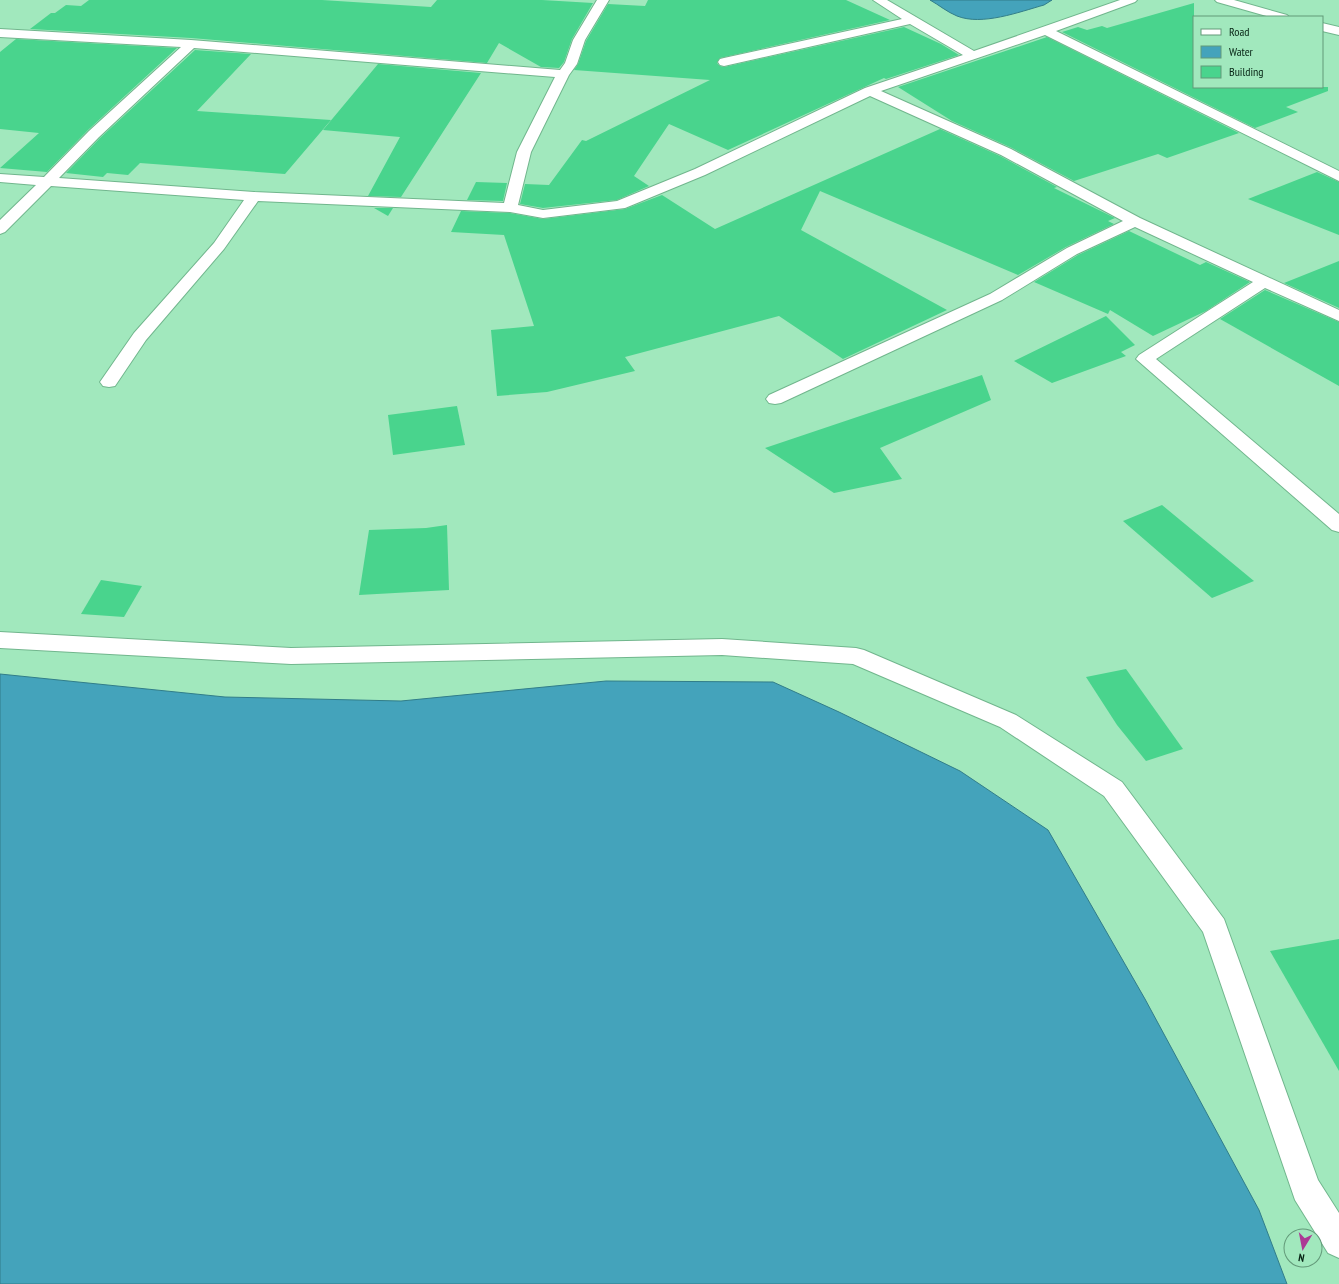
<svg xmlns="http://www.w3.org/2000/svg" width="1339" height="1284" viewBox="0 0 1339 1284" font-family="'PT Sans Narrow',sans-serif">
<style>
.water{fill:#44a3bb;stroke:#317d89}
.building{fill:#49d48d}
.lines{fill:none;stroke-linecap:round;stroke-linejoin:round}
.minor-casing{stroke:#71b68d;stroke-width:2}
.minor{fill:#fff;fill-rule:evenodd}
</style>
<rect width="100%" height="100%" fill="#a1e8bd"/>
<!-- water -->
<g class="water">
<path d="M930 0H1052L1044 5C1019 12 982 26 957 16 947 12 939 5 930 0Z"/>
<path d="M0 674 225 697 401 701 606 681 773 682 839 712 960 771 1048 830 1145 999 1259 1210 1287 1284H0Z"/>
</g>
<!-- building -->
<g class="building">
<path d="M89 0H322L431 7 437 0H542L593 3 572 39 564 62 559 68 541 67 499 43 487 63 191 38 30 29 51 13H55L66 5 81 6Z"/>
<path d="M648 0H846L890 20 720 58 717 63 720 66 724 67 904 27 941 44 959 55 886 79 884 78 728 150 669 124 634 176 649 186 617 200 543 208 520 204 525 184 549 185 582 140 586 141 710 80 574 70 578 64 586 41 608 4 645 6Z"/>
<path d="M1194 3V87H1328V91L1286 107 1298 112 1255 128 1062 32 1078 27 1087 30 1102 26 1107 28Z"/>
<path d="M1047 37 1239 133 1167 158 1158 154 1074 181 1012 148 952 121 898 87Z"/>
<path d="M16 39 177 48 88 130 47 172 0 168 39 133 0 129V52Z"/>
<path d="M195 50 251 54 197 111 331 120 285 174 140 163 128 175 107 173 103 177 66 173 100 138Z"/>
<path d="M378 64 481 73 401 197 368 196 400 137 323 130Z"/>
<path d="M940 129 1000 156 1057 187 1054 188 1115 218 1108 221 1114 224 1066 247 1018 275 820 191 801 230 947 310 843 359 779 316 625 357 635 371 547 392 497 396 491 330 534 326 504 235 451 232 461 211 510 213 543 219 625 209 662 195 715 229Z"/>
<path d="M1317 172 1339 182V235L1248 199Z"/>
<path d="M476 182 507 183 503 201 467 200Z"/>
<path d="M374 208H393L388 216Z"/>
<path d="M1129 231 1200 265 1206 262 1250 282 1206 311 1153 336 1110 310 1108 314 1034 282 1078 255Z"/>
<path d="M1339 261V308L1284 283Z"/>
<path d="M1265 290 1339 322V386L1220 319Z"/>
<path d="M1106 316 1135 345 1121 352 1126 356 1052 383 1014 361Z"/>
<path d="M982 375 991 400 880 448 902 479 834 493 765 448Z"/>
<path d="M457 406 465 445 393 455 388 415Z"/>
<path d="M1162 505 1254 581 1212 598 1123 521Z"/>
<path d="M447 525 449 590 359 595 369 530 426 528Z"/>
<path d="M101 580 142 586 124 617 81 614Z"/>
<path d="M1126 669 1183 749 1146 761 1117 725 1086 677Z"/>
<path d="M1339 939V1071L1270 951Z"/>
</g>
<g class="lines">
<defs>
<g id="minor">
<path d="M597 0H609L585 40 577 64 569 75 531 152 518 205 543 210 617 201 695 169 865 88 963 55 910 24 724 66 720 65 718 62 720 59 724 58 902 19 873 0H887L974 51 1120 0H1137L1135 2 1056 31 1339 171V181L1045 35 881 91 1011 149 1140 218 1339 310V321L1265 288 1156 359 1339 514V532L1332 530 1136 359 1139 355 1253 282 1135 227 1077 254 1002 300 781 403 775 404 769 403 766 399 769 395 990 294 1067 248 1123 221 1001 155 870 96 705 175 625 208 543 218 510 212 258 201 224 249 146 340 115 386 109 387 103 386 100 382 134 333 214 243 244 200 51 186 5 232 0 234V220L36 185 0 182V174L44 177 89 131 181 47 0 37V29L191 40 560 70 565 63 573 40ZM194 48 555 77 517 152 504 203 254 192 59 178 99 137Z"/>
<path d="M1215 0H1234L1287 15 1289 17H1270L1217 2Z"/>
<path d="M1322 23 1339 27V35L1322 31Z"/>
<path d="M0 632 291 648 722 639 856 648 864 650 1016 715 1122 782 1224 919 1318 1180 1339 1213V1258L1328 1253 1295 1200 1203 932 1104 796 1000 727 853 664 722 655 291 664 0 648Z"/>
</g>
</defs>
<!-- minor casing -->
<use href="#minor" class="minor-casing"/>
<!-- minor -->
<use href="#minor" class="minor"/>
</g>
<!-- legend -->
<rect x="1193" y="16" width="130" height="72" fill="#a1e8bd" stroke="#639979"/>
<rect x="1201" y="29" width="20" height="6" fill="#ffffff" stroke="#639979"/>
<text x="1229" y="36" font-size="12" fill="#062314">Road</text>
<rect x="1201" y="46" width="20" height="12" fill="#44a3bb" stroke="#639979"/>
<text x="1229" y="56" font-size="12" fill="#062314">Water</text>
<rect x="1201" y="66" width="20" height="12" fill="#49d48d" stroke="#639979"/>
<text x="1229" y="76" font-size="12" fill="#062314">Building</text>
<!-- north arrow -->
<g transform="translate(1303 1248) rotate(190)"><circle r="19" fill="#a1e8bd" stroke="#639979"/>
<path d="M0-3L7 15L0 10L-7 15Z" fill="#ac3a95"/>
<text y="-6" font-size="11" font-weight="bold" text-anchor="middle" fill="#062314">N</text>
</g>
</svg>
